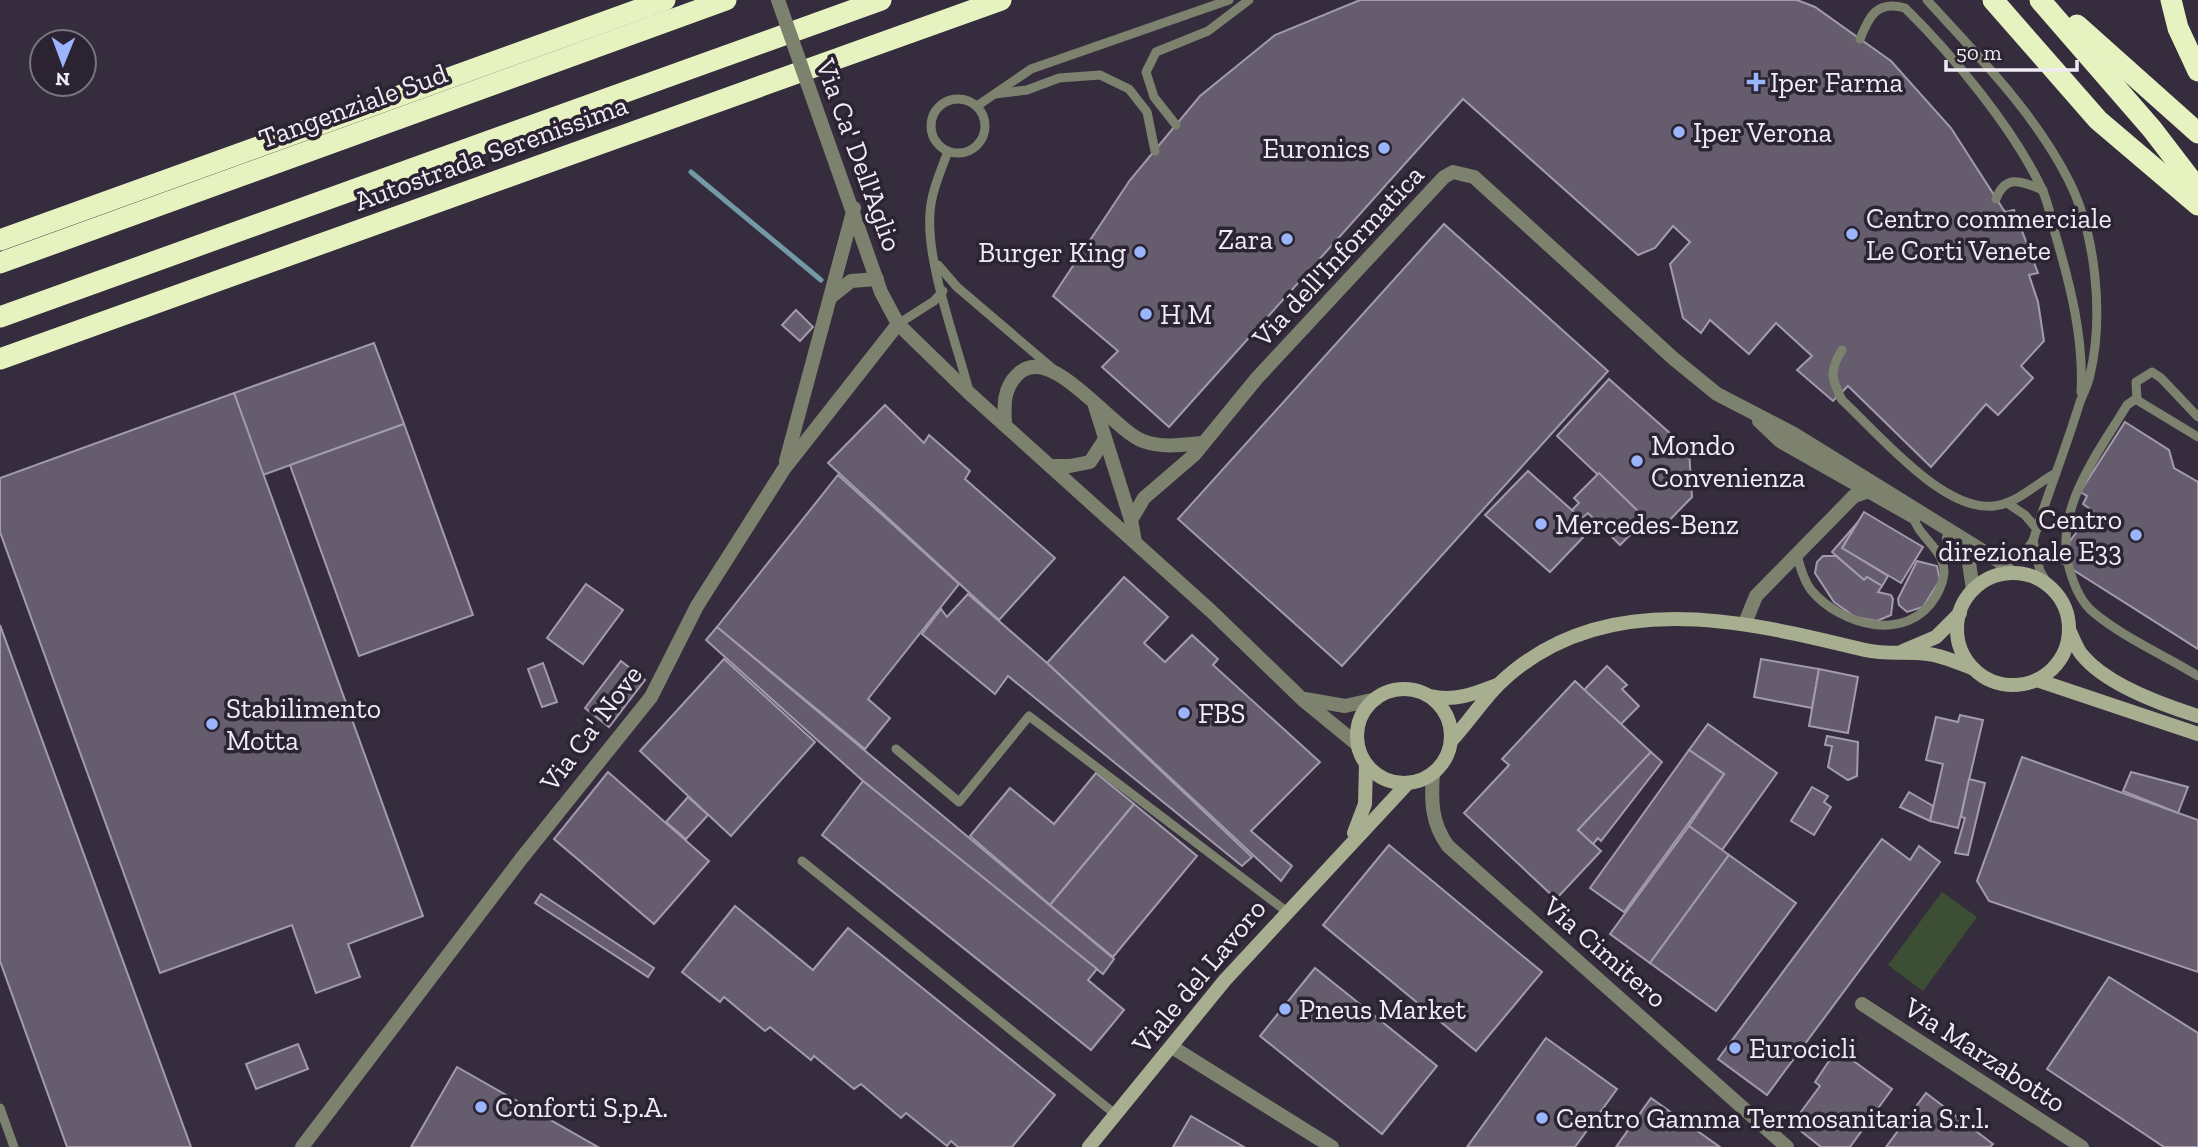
<svg xmlns="http://www.w3.org/2000/svg" width="2198" height="1147" viewBox="0 0 2198 1147" font-family="'Zilla Slab',serif">
<style>
.green{fill:#3c4e34}
.lines{fill:none;stroke-linecap:round;stroke-linejoin:round}
.stream{stroke:#719aa6;stroke-width:5}
.building{fill:#655d6e;stroke:#a39aad;stroke-width:2}
.lane{stroke:#7d826e;stroke-width:9}
.street{stroke:#7d826e;stroke-width:14}
.secondary{stroke:#a8af90;stroke-width:14}
.highway{stroke:#e7f2c1;stroke-width:21}
.street-bridge{stroke:#7d826e;stroke-width:14}
.poi-dot{fill:#9bb5fd;stroke:#2b2332;stroke-width:2.5}
.labels{text-anchor:middle;dominant-baseline:central;stroke-width:7;stroke-linejoin:round;paint-order:stroke}
.poi-label{font-size:28px;fill:#f0ebf5;stroke:#2b2332;text-anchor:start}
.street-label{font-size:28px;fill:#f0ebf5;stroke:#2b2332}
</style>
<rect width="100%" height="100%" fill="#352d3d"/>
<!-- green -->
<path class="green" d="M1942 892 1977 917 1923 991 1888 965Z"/>
<g class="lines">
<!-- stream -->
<path class="stream" d="M691 172 821 280"/>
</g>
<!-- building -->
<g class="building">
<path d="M1360 0H1797L1815 7 1891 61 1951 128 2005 212 2014 210 2038 273 2029 275 2038 302 2044 341 2021 366 2033 378 1998 415 1986 404 1931 467 1848 386 1833 401 1797 370 1812 356 1776 323 1749 354 1710 320 1701 333 1683 318 1670 264 1690 242 1673 226 1655 248 1638 255 1463 99 1169 427 1102 367 1118 351 1053 296 1130 180 1200 96 1275 35Z"/>
<path d="M1444 224 1608 371 1342 666 1178 519Z"/>
<path d="M796 310 813 327 800 341 782 325Z"/>
<path d="M374 343 404 424 263 475 234 393Z"/>
<path d="M1609 379 1689 450 1692 497 1658 532 1557 436Z"/>
<path d="M234 393 423 916 348 944 360 977 316 993 292 925 160 973 0 532V478Z"/>
<path d="M885 405 924 443 929 435 970 471 965 479 1055 558 999 620 828 463Z"/>
<path d="M2125 422 2169 450 2174 468 2198 482V649L2056 559 2093 511 2083 504 2087 496 2080 492Z"/>
<path d="M404 424 473 615 359 656 290 465Z"/>
<path d="M1528 471 1592 528 1550 572 1485 515Z"/>
<path d="M1599 473 1646 519 1620 545 1588 513 1581 519 1572 510 1579 503 1574 498Z"/>
<path d="M838 475 959 584 868 699 890 718 865 749 717 627Z"/>
<path d="M1864 512 1923 547 1901 583 1842 548Z"/>
<path d="M1858 522 1842 548 1888 576 1882 586 1867 577 1864 580 1832 552Z"/>
<path d="M1823 556H1836L1864 580 1867 577 1882 586 1878 592 1891 595 1893 599 1891 615 1877 621 1855 617 1834 602 1815 573 1817 562Z"/>
<path d="M1917 561 1937 566 1940 580 1923 607 1907 612 1899 605 1898 599Z"/>
<path d="M1124 577 1168 617 1144 643 1165 662 1192 635 1218 659 1213 665 1320 762 1251 831 1292 866 1281 881 1047 663Z"/>
<path d="M586 584 623 610 583 664 547 638Z"/>
<path d="M968 594 1047 663 1252 857 1242 866 1008 676 995 694 922 634 941 609 947 617Z"/>
<path d="M0 625 191 1147H67L0 961Z"/>
<path d="M717 627 1114 959 1103 974 863 781 706 640Z"/>
<path d="M724 659 815 742 731 836 640 751Z"/>
<path d="M1761 659 1819 669 1812 708 1754 697Z"/>
<path d="M621 661 645 680 609 727 585 708Z"/>
<path d="M543 663 557 702 542 707 528 669Z"/>
<path d="M1607 666 1627 685 1622 689 1639 706 1621 724 1584 690Z"/>
<path d="M1819 669 1858 677 1848 733 1809 726Z"/>
<path d="M1575 681 1651 752 1578 830 1601 851 1556 899 1464 813 1509 765 1502 759Z"/>
<path d="M1960 715 1983 720 1958 828 1930 821 1943 764 1926 760 1936 717 1958 722Z"/>
<path d="M1708 724 1777 773 1722 850 1689 826 1724 774 1689 750Z"/>
<path d="M1827 736 1858 742 1857 776 1848 780 1828 767 1832 746 1825 745Z"/>
<path d="M1689 750 1724 774 1624 912 1590 888Z"/>
<path d="M1651 752 1662 762 1601 841 1598 838 1593 844 1578 830Z"/>
<path d="M2022 757 2198 820V972L1989 901 1977 881Z"/>
<path d="M608 772 709 861 654 924 554 839Z"/>
<path d="M2131 772 2188 787 2178 813 2123 791Z"/>
<path d="M1096 773 1134 804 1050 905 970 836 1010 788 1054 824Z"/>
<path d="M1969 779 1985 783 1968 855 1955 853 1965 818 1961 817Z"/>
<path d="M863 781 1097 969 1088 980 1124 1010 1091 1050 822 835Z"/>
<path d="M1812 787 1828 796 1824 802 1831 807 1814 835 1791 821Z"/>
<path d="M1909 792 1933 806 1930 821 1900 807Z"/>
<path d="M688 797 708 815 686 839 666 822Z"/>
<path d="M1134 804 1197 856 1113 957 1050 905Z"/>
<path d="M1689 826 1729 855 1650 963 1610 934Z"/>
<path d="M1882 839 1910 860 1919 846 1940 862 1767 1095 1718 1059Z"/>
<path d="M1389 845 1542 972 1476 1051 1323 925Z"/>
<path d="M1729 855 1796 903 1716 1011 1650 963Z"/>
<path d="M541 894 654 968 648 977 535 903Z"/>
<path d="M735 906 813 970 848 928 1055 1095 1012 1147H958L951 1141 947 1146 906 1113 901 1118 861 1084 854 1089 814 1056 811 1060 770 1027 765 1031 724 997 720 1002 682 972Z"/>
<path d="M1315 968 1437 1066 1382 1134 1260 1036Z"/>
<path d="M2109 977 2198 1033V1147H2164L2047 1069Z"/>
<path d="M1546 1038 1617 1089 1575 1147H1467Z"/>
<path d="M298 1044 308 1069 256 1089 246 1064Z"/>
<path d="M1837 1049 1892 1089 1850 1147H1821L1792 1124 1820 1086 1815 1082Z"/>
<path d="M457 1067 598 1147H411Z"/>
<path d="M1926 1093 1993 1144 1990 1147H1886Z"/>
<path d="M1651 1098 1720 1147H1616Z"/>
<path d="M1191 1116 1244 1147H1173Z"/>
</g>
<g class="lines">
<!-- lane -->
<g class="lane">
<path d="M1927 0C1977 55 2034 112 2068 179 2096 233 2104 316 2090 375 2088 386 2082 395 2079 405 2065 451 2047 495 2033 541 2024 554 2017 562 2001 561"/>
<path d="M1860 39C1869 16 1877 0 1905 8 1952 54 2013 128 2041 187 2048 201 2051 218 2055 233 2070 284 2084 338 2081 392"/>
<path d="M995 94 1027 90 1059 78 1100 75 1129 89 1147 112 1155 151"/>
<circle cx="958" cy="126" r="27"/>
<path d="M977 106 1031 69 1229 0"/>
<path d="M1176 125 1154 97 1146 72 1156 52 1208 31 1249 0"/>
<path d="M948 151C941 171 931 192 930 213 926 262 956 341 969 391"/>
<path d="M1996 199C2006 173 2022 182 2043 190"/>
<path d="M938 265 957 287 1052 368"/>
<path d="M898 324 934 301 943 291"/>
<path d="M1842 350C1829 371 1831 378 1842 400 1878 433 1943 512 1994 506 2016 504 2037 483 2056 473"/>
<path d="M2137 398 2127 405C2097 455 2052 511 2070 571 2074 585 2081 602 2093 612 2124 638 2164 655 2198 676"/>
<path d="M2198 417 2161 378 2152 372 2136 382 2137 400 2198 437"/>
<path d="M2007 503 2025 515 2037 529"/>
<path d="M2033 541 2040 571 2048 584"/>
<path d="M1797 555C1800 567 1804 581 1811 590 1841 626 1908 644 1936 596 1940 589 1944 579 1944 571 1943 548 1918 537 1913 516"/>
<path d="M896 749 959 802 1029 716 1286 911"/>
<path d="M802 861 1115 1114"/>
<path d="M0 1108 14 1147"/>
</g>
<!-- street -->
<g class="street">
<path d="M821 122 881 292 898 324 969 393 1211 611 1302 699 1358 745"/>
<path d="M832 296 851 281 877 279"/>
<path d="M1095 406 1131 520"/>
<path d="M1759 421 1780 441 1914 517"/>
<path d="M1005 425C1004 406 1003 389 1017 375 1050 340 1111 429 1143 441 1162 448 1182 445 1202 443"/>
<path d="M786 461 854 208"/>
<path d="M1051 466H1070L1090 462 1105 439"/>
<path d="M1949 538 1968 556 1973 590"/>
<path d="M1135 542 1131 520 1144 498 1194 455 1257 378 1444 177 1453 172 1474 177 1674 359 1717 394 1794 434 1999 561 2011 573"/>
<path d="M1745 623 1756 596 1854 496 1869 491"/>
<path d="M1305 699 1345 706 1376 699"/>
<path d="M1433 773C1431 800 1431 823 1448 846L1787 1147"/>
<path d="M1862 1004 2082 1147"/>
<path d="M1172 1047 1332 1147"/>
<path d="M302 1147 521 859 651 697 697 606 784 469 898 324"/>
</g>
<!-- secondary -->
<g class="secondary">
<circle cx="2013" cy="629" r="56"/>
<path d="M2070 632C2074 640 2077 650 2083 656 2107 685 2163 705 2198 716"/>
<path d="M1903 651 1936 637 1960 613"/>
<path d="M2037 680 2198 734"/>
<circle cx="1404" cy="736" r="47"/>
<path d="M1430 696C1454 702 1474 694 1497 685"/>
<path d="M1451 741C1468 723 1482 701 1499 684 1601 586 1743 620 1865 650 1886 655 1907 651 1928 654 1944 656 1959 663 1974 669"/>
<path d="M1354 833 1365 804 1366 764"/>
<path d="M1089 1147 1225 980 1408 783"/>
</g>
<!-- highway -->
<g class="highway">
<path d="M1993 0 2098 120 2198 205"/>
<path d="M2040 0 2152 129 2198 189"/>
<path d="M2171 0 2178 28 2198 71"/>
<path d="M2077 25 2198 133"/>
<path d="M0 240 665 0"/>
<path d="M0 263 726 0"/>
<path d="M0 317 881 0"/>
<path d="M0 359 1001 0"/>
</g>
<!-- street-bridge -->
<path class="street-bridge" d="M778 0 821 122"/>
</g>
<!-- markers -->
<g class="poi-dot">
<path d="M1752.5 71.5h7v7h7v7h-7v7h-7v-7h-7v-7h7z"/>
<circle cx="1679" cy="132" r="7"/>
<circle cx="1384" cy="148" r="7"/>
<circle cx="1852" cy="234" r="7"/>
<circle cx="1287" cy="239" r="7"/>
<circle cx="1140" cy="252" r="7"/>
<circle cx="1146" cy="314" r="7"/>
<circle cx="1637" cy="461" r="7"/>
<circle cx="1541" cy="524" r="7"/>
<circle cx="2136" cy="535" r="7"/>
<circle cx="1184" cy="713" r="7"/>
<circle cx="212" cy="724" r="7"/>
<circle cx="1285" cy="1009" r="7"/>
<circle cx="1735" cy="1048" r="7"/>
<circle cx="481" cy="1107" r="7"/>
<circle cx="1542" cy="1118" r="7"/>
</g>
<g class="labels">
<!-- poi labels -->
<g class="poi-label">
<text x="1770" y="82">Iper Farma</text>
<text x="1693" y="132">Iper Verona</text>
<text x="1370" y="148" text-anchor="end">Euronics</text>
<text x="1866" y="218">Centro commerciale<tspan x="1866" dy="32">Le Corti Venete</tspan></text>
<text x="1273" y="239" text-anchor="end">Zara</text>
<text x="1126" y="252" text-anchor="end">Burger King</text>
<text x="1160" y="314">H M</text>
<text x="1651" y="445">Mondo<tspan x="1651" dy="32">Convenienza</tspan></text>
<text x="2122" y="519" text-anchor="end">Centro<tspan x="2122" dy="32">direzionale E33</tspan></text>
<text x="1555" y="524">Mercedes-Benz</text>
<text x="226" y="708">Stabilimento<tspan x="226" dy="32">Motta</tspan></text>
<text x="1198" y="713">FBS</text>
<text x="1299" y="1009">Pneus Market</text>
<text x="1749" y="1048">Eurocicli</text>
<text x="495" y="1107">Conforti S.p.A.</text>
<text x="1556" y="1118">Centro Gamma Termosanitaria S.r.l.</text>
</g>
<!-- street labels -->
<g class="street-label">
<text transform="translate(353 106) rotate(-20)">Tangenziale Sud</text>
<text transform="translate(491 153) rotate(-20)">Autostrada Serenissima</text>
<text transform="translate(859 155) rotate(70)">Via Ca' Dell'Aglio</text>
<text transform="translate(1338 256) rotate(-47)">Via dell'Informatica</text>
<text transform="translate(591 728) rotate(-53)">Via Ca' Nove</text>
<text transform="translate(1605 952) rotate(41)">Via Cimitero</text>
<text transform="translate(1199 976) rotate(-50)">Viale del Lavoro</text>
<text transform="translate(1985 1055) rotate(33)">Via Marzabotto</text>
</g>
</g>
<!-- north arrow -->
<g transform="translate(63 63) rotate(181)"><circle r="33" fill="#2b2332" stroke="#7a7380" stroke-width="2"/>
<path d="M0-5L12 26L0 18L-12 26Z" fill="#9bb5fd"/>
<text y="-10" font-size="19" font-weight="bold" text-anchor="middle" fill="#f0ebf5">N</text>
</g>
<!-- scale -->
<path d="M1946 60v10h131v-10" fill="none" stroke="#f0ebf5" stroke-width="3.5"/>
<text x="1956" y="60" font-size="21" fill="#f0ebf5" stroke="#2b2332" stroke-width="5" paint-order="stroke">50 m</text>
</svg>
